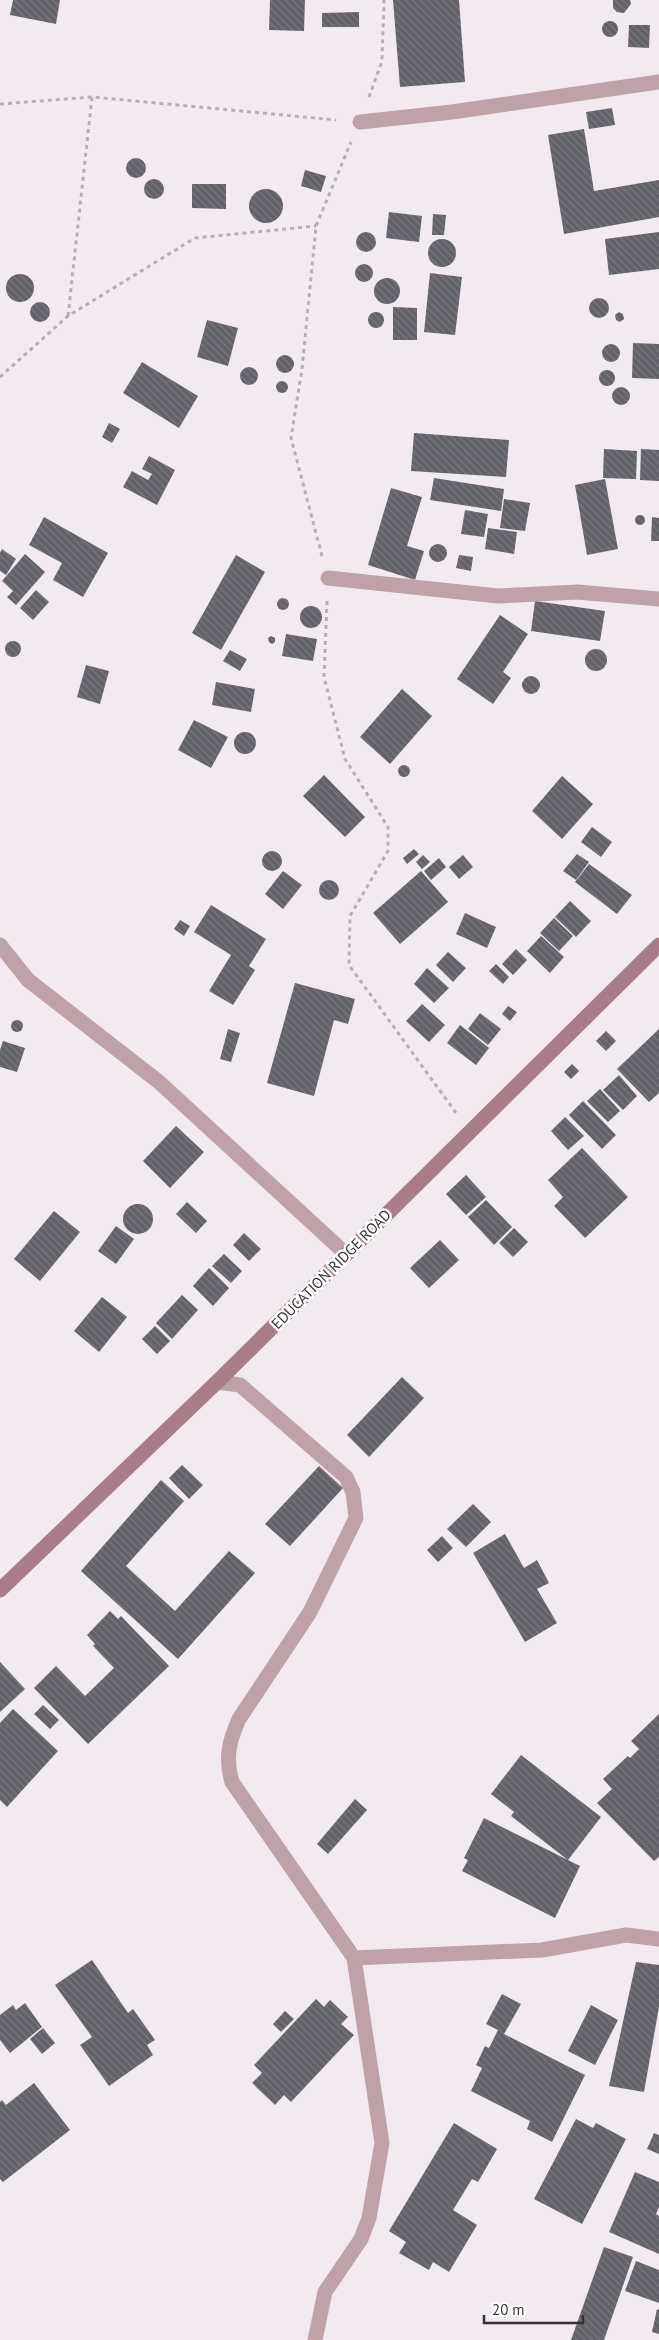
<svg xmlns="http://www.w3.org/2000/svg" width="659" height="2340" viewBox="0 0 659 2340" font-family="'PT Sans',sans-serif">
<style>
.building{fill:url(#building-back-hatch)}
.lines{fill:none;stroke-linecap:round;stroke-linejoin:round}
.path{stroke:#b5aeb3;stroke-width:3;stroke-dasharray:4 4;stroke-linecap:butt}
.street{stroke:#bfa2a8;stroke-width:15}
.secondary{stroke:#a87d87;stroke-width:15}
.labels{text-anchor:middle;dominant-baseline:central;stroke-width:5;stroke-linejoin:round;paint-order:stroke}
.street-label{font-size:15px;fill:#343033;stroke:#fff}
</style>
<defs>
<pattern id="building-back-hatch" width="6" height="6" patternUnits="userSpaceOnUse" patternTransform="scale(1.25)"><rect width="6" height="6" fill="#636169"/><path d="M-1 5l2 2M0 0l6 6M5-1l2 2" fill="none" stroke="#7b797f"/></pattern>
</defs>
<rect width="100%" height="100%" fill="#f3eaf1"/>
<!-- building -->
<g class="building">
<path d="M13 0H60L56 24 10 15Z"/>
<path d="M270 0H305L304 31 269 30Z"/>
<path d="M393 0H459L465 82 400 87Z"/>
<path d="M613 0H630L631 4 624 13 617 12 613 8Z"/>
<path d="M359 12V27H322V13Z"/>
<circle cx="610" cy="29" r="8"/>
<path d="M629 25H650L649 48 628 47Z"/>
<path d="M612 108 615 125 589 129 586 112Z"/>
<path d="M584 129 594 191 659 180V217L564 234 548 135Z"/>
<circle cx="136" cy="168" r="10"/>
<path d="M305 170 326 176 321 192 301 186Z"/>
<circle cx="154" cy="189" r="10"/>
<path d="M192 184H226V209L192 208Z"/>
<circle cx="266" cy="206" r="17"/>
<path d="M389 212 422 216 419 242 386 238Z"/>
<path d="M433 214 446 215 444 235H432Z"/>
<path d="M659 232V269L609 275 605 239Z"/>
<circle cx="366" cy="242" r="10"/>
<circle cx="442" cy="253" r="14"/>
<circle cx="364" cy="273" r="9"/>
<path d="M430 273 462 277 455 335 424 332Z"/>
<circle cx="20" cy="288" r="14"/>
<circle cx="387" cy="291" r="13"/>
<circle cx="599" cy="308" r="10"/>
<circle cx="40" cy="312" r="10"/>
<path d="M393 307 417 308V340H393Z"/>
<path d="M619 312 623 314 624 319 620 322 616 320 615 315Z"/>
<circle cx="376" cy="320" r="8"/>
<path d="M207 320 238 328 228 366 197 357Z"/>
<path d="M633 343 659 344V379L632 378Z"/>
<circle cx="611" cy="353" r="9"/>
<circle cx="285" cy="364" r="9"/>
<path d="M142 362 198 396 179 428 123 393Z"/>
<circle cx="249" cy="376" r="9"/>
<circle cx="607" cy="378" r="8"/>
<circle cx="282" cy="387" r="6"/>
<circle cx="621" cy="396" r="9"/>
<path d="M109 423 120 429 112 443 102 437Z"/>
<path d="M414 433 509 440 506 477 411 471Z"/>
<path d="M604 449 637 451 636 479 603 478Z"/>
<path d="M641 449 659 450V481L640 480Z"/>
<path d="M149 456 175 470 157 505 123 487 132 471 148 480 152 474 142 469Z"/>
<path d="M434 478 504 489 501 511 430 500Z"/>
<path d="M605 479 618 549 587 555 575 485Z"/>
<path d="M391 488 422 497 407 546 424 551 415 580 368 565Z"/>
<path d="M504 499 530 503 525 531 500 528Z"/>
<path d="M465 510 488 514 484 537 461 534Z"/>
<circle cx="640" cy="520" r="5"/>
<path d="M44 517 108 553 83 597 53 580 62 563 29 545Z"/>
<path d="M652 517 659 518V541H651Z"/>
<path d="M488 528 517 532 514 554 485 549Z"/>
<circle cx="438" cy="553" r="9"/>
<path d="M2 549 16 559 6 575 0 571V553Z"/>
<path d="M25 554 45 572 16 605 7 597 13 591 2 581Z"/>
<path d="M236 555 265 572 221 650 192 633Z"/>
<path d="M459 555 473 557 471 571 456 568Z"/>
<path d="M36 590 49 602 33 620 20 608Z"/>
<circle cx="283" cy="604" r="6"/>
<path d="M535 601 605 611 600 641 531 631Z"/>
<circle cx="311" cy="617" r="11"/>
<path d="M500 615 528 634 503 672 511 678 493 704 457 679Z"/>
<path d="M286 634 317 639 313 661 282 656Z"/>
<path d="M271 636 275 638V642L272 644 269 642 268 638Z"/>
<circle cx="13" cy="649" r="8"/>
<circle cx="596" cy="660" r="11"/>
<path d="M230 650 247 659 240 671 223 661Z"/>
<path d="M86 665 109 671 100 704 77 697Z"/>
<circle cx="531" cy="685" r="9"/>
<path d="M216 682 255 689 251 712 212 705Z"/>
<path d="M402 689 432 716 390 764 360 737Z"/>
<path d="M194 720 228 737 211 768 178 750Z"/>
<circle cx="245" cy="743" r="11"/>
<circle cx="404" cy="771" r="6"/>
<path d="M324 775 365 817 345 837 303 796Z"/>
<path d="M562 776 593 804 562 839 532 811Z"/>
<path d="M592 827 612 842 601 857 581 842Z"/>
<path d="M414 849 419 854 407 864 403 858Z"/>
<circle cx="272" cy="861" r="10"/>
<path d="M577 854 589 862 576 880 563 871Z"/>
<path d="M423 855 430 862 422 869 416 862Z"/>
<path d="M463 855 473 867 459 879 449 867Z"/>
<path d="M439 858 446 867 431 880 424 871Z"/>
<path d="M589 864 632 895 617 914 575 882Z"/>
<path d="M283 871 302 885 283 909 265 894Z"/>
<path d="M421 871 448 902 400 944 373 913Z"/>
<circle cx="329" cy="890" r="10"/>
<path d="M570 901 591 921 576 937 555 917Z"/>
<path d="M211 905 266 939 249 966 255 970 233 1005 209 991 231 955 194 932Z"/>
<path d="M465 913 496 927 487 948 456 934Z"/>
<path d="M554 918 573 936 559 951 540 933Z"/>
<path d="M180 920 190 926 184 936 174 929Z"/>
<path d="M541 936 564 957 550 973 527 951Z"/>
<path d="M516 949 527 960 513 975 502 964Z"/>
<path d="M448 952 466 968 453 982 436 965Z"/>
<path d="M496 964 509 977 503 984 489 971Z"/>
<path d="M427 968 449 988 434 1003 414 984Z"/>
<path d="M295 983 355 999 348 1024 334 1020 314 1096 267 1083Z"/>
<path d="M422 1004 445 1025 429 1042 406 1021Z"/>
<path d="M508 1006 517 1012 510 1021 502 1014Z"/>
<path d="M480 1013 501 1029 488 1045 468 1029Z"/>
<circle cx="17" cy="1026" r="6"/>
<path d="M460 1025 489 1048 476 1065 447 1043Z"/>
<path d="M228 1029 240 1033 231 1062 220 1059Z"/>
<path d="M659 1029V1093L649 1102 617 1069Z"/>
<path d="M606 1031 616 1041 606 1051 596 1041Z"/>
<path d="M3 1041 25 1048 17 1072 0 1067V1050Z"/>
<path d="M572 1064 579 1071 571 1079 564 1072Z"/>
<path d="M619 1075 637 1096 623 1110 603 1090Z"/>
<path d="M600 1089 620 1111 608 1122 587 1101Z"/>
<path d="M583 1101 616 1135 602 1149 569 1115Z"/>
<path d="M565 1117 584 1136 568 1150 551 1131Z"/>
<path d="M176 1126 204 1152 170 1188 143 1161Z"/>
<path d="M582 1148 628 1197 585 1238 554 1206 563 1197 548 1180Z"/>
<path d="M466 1175 486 1197 466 1215 446 1194Z"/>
<path d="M486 1200 512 1227 494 1245 468 1217Z"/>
<path d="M187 1202 207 1221 196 1233 176 1214Z"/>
<circle cx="138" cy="1219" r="15"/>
<path d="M54 1211 80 1232 40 1281 14 1259Z"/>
<path d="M116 1226 134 1239 116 1264 98 1251Z"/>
<path d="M514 1228 528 1242 513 1257 499 1243Z"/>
<path d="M244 1233 261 1249 249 1261 233 1245Z"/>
<path d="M440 1240 459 1260 429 1288 410 1268Z"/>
<path d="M224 1254 242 1271 231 1283 212 1266Z"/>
<path d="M209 1268 229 1288 213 1306 193 1286Z"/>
<path d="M182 1295 198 1310 172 1339 156 1323Z"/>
<path d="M102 1297 127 1317 99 1352 74 1331Z"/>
<path d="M155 1326 170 1341 157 1354 142 1339Z"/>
<path d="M402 1377 424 1398 369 1457 347 1435Z"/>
<path d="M182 1465 203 1485 189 1499 169 1478Z"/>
<path d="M319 1466 343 1488 290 1546 265 1524Z"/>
<path d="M161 1480 184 1501 126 1566 175 1611 229 1551 255 1573 178 1659 81 1571Z"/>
<path d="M473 1504 491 1522 466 1547 447 1529Z"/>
<path d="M505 1534 524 1568 537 1560 549 1583 537 1589 557 1623 525 1642 473 1553Z"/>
<path d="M442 1536 453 1548 438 1562 427 1550Z"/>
<path d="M110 1611 118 1619 121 1616 169 1666 88 1744 34 1688 56 1666 85 1696 114 1668 93 1646 95 1644 87 1635Z"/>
<path d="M0 1662 25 1689 0 1712Z"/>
<path d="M43 1705 59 1720 50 1729 34 1714Z"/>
<path d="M13 1709 58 1751 7 1807 0 1800V1723Z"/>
<path d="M659 1714V1857L654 1861 597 1803 612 1789 603 1779 628 1756 630 1758 639 1749 631 1741Z"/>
<path d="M521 1755 601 1817 568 1860 580 1866 555 1918 462 1871 468 1860 464 1858 484 1818 568 1860 511 1816 514 1812 491 1794Z"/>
<path d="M355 1799 367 1810 328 1854 317 1844Z"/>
<path d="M92 1960 128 2013 133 2009 155 2040 147 2045 153 2055 109 2086 80 2045 92 2037 55 1985Z"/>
<path d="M636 1962 659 1965V2007L644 2092 609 2086Z"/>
<path d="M502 1994 521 2004 504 2034 585 2075 552 2142 527 2129 530 2121 471 2091 482 2068 476 2065 485 2046 489 2048 498 2030 486 2024Z"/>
<path d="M316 1999 324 2007 330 2000 348 2017 341 2024 354 2035 291 2102 284 2095 275 2105 252 2083 262 2073 254 2065Z"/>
<path d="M25 2003 42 2027 10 2053 0 2040V2015L13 2005 16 2010Z"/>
<path d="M591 2005 618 2020 595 2065 568 2051Z"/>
<path d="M285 2011 294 2019 281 2032 273 2024Z"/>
<path d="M43 2028 55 2043 42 2054 30 2039Z"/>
<path d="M34 2083 70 2130 3 2182 0 2179V2102L2 2100 6 2105Z"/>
<path d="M576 2119 593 2128 596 2123 626 2139 582 2224 534 2199Z"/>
<path d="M454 2123 497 2149 478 2182 472 2179 453 2210 477 2225 449 2272 433 2262 429 2270 399 2253 406 2242 389 2231Z"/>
<path d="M654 2133 659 2135V2154L647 2149Z"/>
<path d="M635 2172 659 2182V2207L656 2214 659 2216V2254L609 2232Z"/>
<path d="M604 2247 633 2257 604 2340H571Z"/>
<path d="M636 2261 659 2270V2303L625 2291Z"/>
<path d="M657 2309 659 2310V2334L652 2332Z"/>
</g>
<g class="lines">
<!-- path -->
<g class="path">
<path d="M369 97 382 61 384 0"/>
<path d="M0 104 92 97 336 120"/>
<path d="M68 316 92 97"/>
<path d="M0 377 68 316 195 238 316 226"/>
<path d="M322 556 291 438 302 369 316 226 351 142"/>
<path d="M327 601 324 677 345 759 388 827V851L350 916 349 965 456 1113"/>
</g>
<!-- street -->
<g class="street">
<path d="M360 122 452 112 659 82"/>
<path d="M328 578 498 596 577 592 659 599"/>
<path d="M0 945 28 980 159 1082 346 1254"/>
<path d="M217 1382 240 1385 346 1477 353 1492 356 1518 310 1612 239 1719C229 1741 225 1759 232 1782L354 1958 382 2143 369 2218 361 2239 325 2292 315 2340"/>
<path d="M354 1958 542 1950 626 1935 659 1939"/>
</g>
<!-- secondary -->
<path class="secondary" d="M0 1590 217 1382 659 945"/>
</g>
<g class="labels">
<!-- street labels -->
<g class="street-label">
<text transform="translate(331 1269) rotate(-45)">EDUCATION RIDGE ROAD</text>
</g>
</g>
<!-- scale -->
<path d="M484 2315v8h99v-8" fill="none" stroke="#343033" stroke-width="2.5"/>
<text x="492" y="2315" font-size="15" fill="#343033" stroke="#ffffff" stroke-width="4" paint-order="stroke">20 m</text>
</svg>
